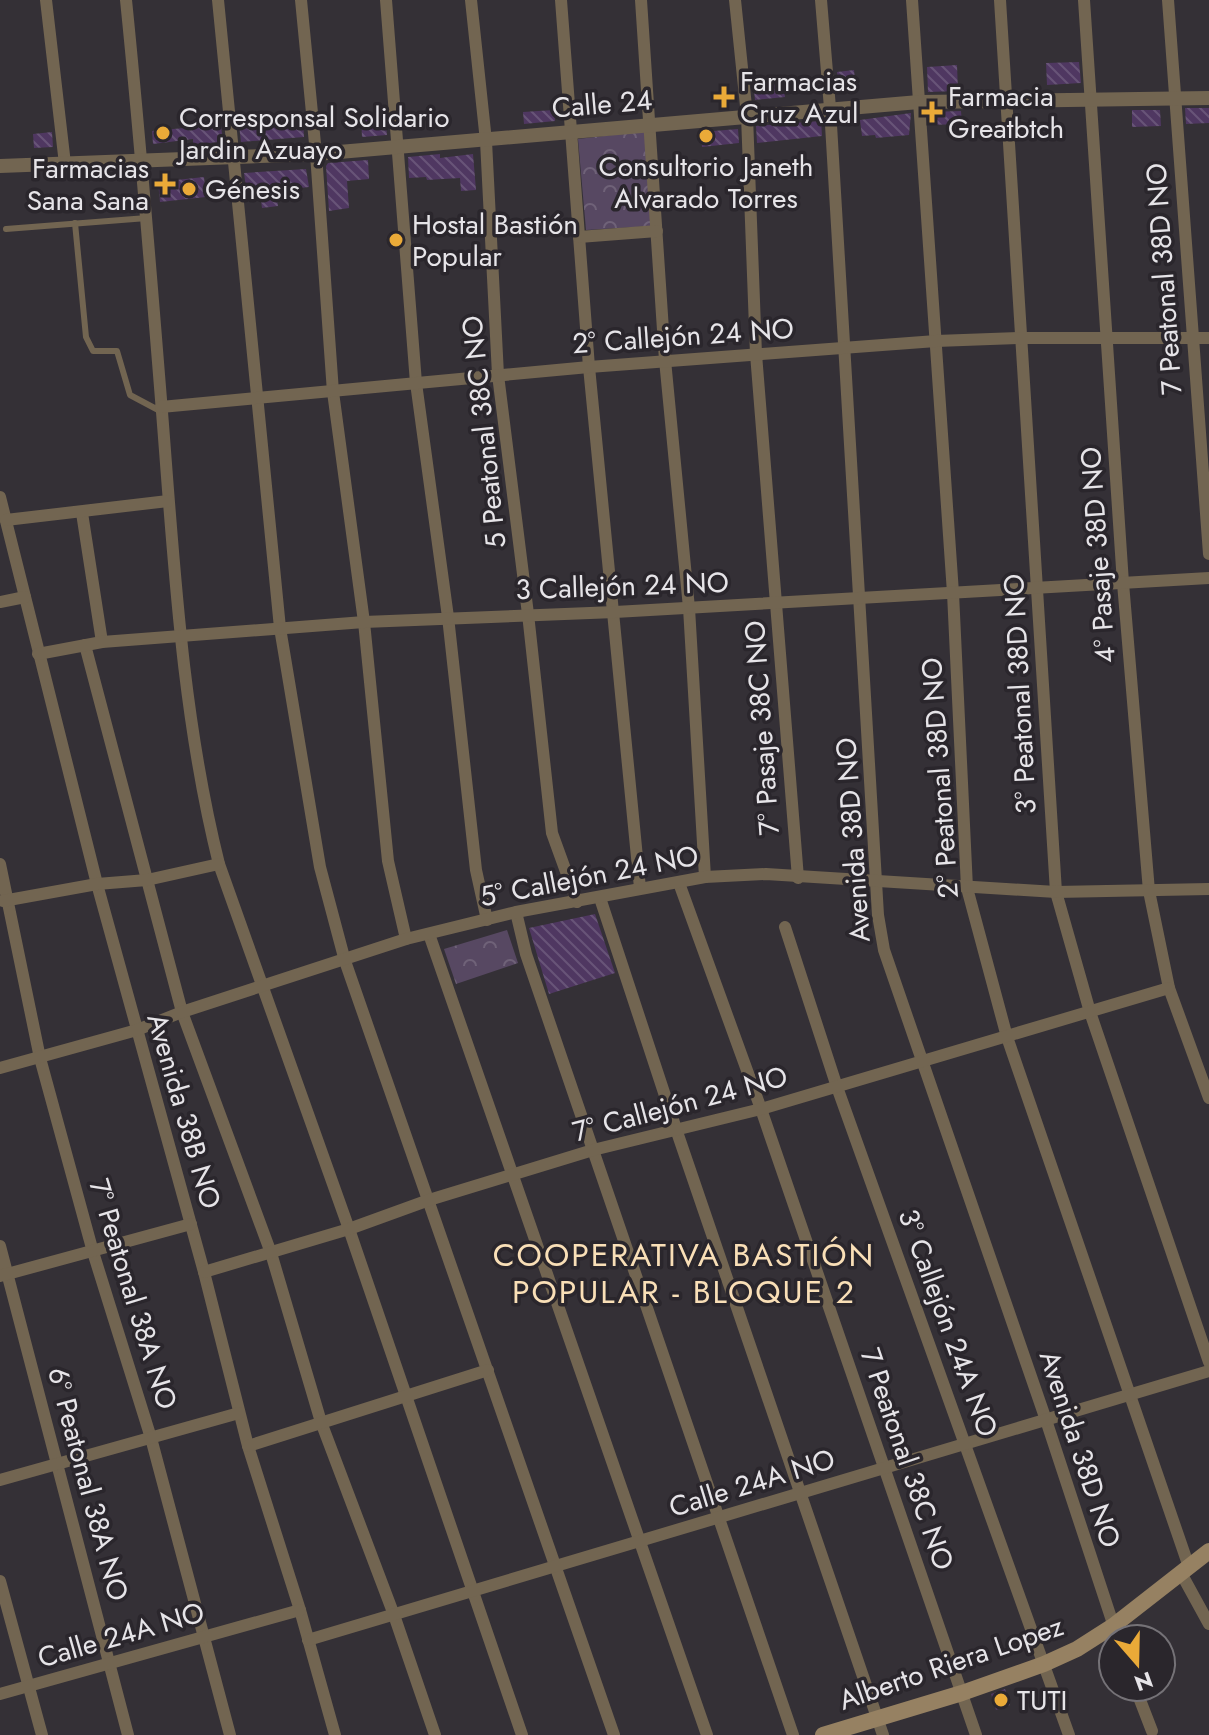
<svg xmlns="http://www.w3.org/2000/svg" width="1209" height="1735" viewBox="0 0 1209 1735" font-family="Jost,sans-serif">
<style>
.park{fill:url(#park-crowns)}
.building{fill:url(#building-back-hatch)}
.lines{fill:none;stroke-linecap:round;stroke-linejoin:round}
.service{stroke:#726551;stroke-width:6}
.minor{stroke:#726551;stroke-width:12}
.tertiary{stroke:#726551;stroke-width:14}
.secondary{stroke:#968162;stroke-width:16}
.poi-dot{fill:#eaaa38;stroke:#2a262c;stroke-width:3}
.labels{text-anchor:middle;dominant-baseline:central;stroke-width:7;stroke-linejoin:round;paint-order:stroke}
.poi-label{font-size:28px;fill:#e6e4e8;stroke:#2a262c;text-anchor:start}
.street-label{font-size:28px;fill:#e6e4e8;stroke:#2a262c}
.quarter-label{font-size:32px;letter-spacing:2px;fill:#f9dfb7;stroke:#2a262c}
</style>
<defs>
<pattern id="park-crowns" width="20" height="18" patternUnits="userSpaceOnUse" patternTransform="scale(2)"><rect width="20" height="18" fill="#574862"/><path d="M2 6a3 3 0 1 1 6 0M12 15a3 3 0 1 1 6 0" fill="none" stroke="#6f6278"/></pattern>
<pattern id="building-back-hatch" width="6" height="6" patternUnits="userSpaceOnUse" patternTransform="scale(2)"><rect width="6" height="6" fill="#4f3761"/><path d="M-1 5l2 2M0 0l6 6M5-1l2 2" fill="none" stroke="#685478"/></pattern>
</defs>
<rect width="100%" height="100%" fill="#343036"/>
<!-- park -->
<g class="park">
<path d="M646 131 653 226 586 230 578 139Z"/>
<path d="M507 930 518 963 456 984 444 949Z"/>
</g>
<!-- building -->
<g class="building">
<path d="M1079 62 1081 83 1047 85 1046 63Z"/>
<path d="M957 65 958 91 928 92 927 67Z"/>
<path d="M854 70 856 89 839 91 837 72Z"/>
<path d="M783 79 785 97 755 100 753 82Z"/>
<path d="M1185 108H1209V123L1186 124Z"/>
<path d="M554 110 555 121 524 124 523 112Z"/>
<path d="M1132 110H1160L1161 126 1132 127Z"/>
<path d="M961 111 962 124 930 125 929 112Z"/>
<path d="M911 113 909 135 876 138 875 135 862 136 860 120Z"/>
<path d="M385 114 387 135 362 137 361 116Z"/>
<path d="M303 120 304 137 241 142 239 125Z"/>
<path d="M821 121 822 136 757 143 756 126Z"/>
<path d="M216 125 221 126 223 142 193 144V139L153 144 152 131Z"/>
<path d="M738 129 739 143 702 147 701 132Z"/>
<path d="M52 132 53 147 34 148 33 134Z"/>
<path d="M440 154V158L473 154 476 190 461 191 460 178 427 180 426 177 409 178 408 157Z"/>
<path d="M368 160 369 179 347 181 349 208 329 211 326 166 328 163Z"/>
<path d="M306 169 309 187 276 191 278 206 262 208 259 186 246 188 244 173Z"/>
<path d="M204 177 206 197 160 202 158 182Z"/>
<path d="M595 914 615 973 549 994 529 928Z"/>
<path d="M1005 1689 1010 1705 996 1710 991 1694Z"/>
</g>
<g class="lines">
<!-- service -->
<g class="service">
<path d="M75 223 86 337 93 351H117L130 395 162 412"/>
<path d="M6 229 147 218"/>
</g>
<!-- minor -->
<g class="minor">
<path d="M46 0 65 164"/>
<path d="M126 0C140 137 151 274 162 412 174 563 182 716 219 864L349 1229 522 1735"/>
<path d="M218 0 280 628 320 867 345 961 614 1735"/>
<path d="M301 0 316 154 333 392 364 622 388 861 406 939"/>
<path d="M386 0 416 383 448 617 476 870 487 920"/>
<path d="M471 0 486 141 498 375 528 614 552 833 577 902"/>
<path d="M561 0 589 367 640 888"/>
<path d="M641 0 665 360 689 608 705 877"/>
<path d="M735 0 747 116 756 354 798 878"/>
<path d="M821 0 830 108 878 915 884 950 1046 1420 1118 1639"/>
<path d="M912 0 953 593 967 888 1007 1037 1189 1567"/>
<path d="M1000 0 1056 892 1090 1012 1209 1362"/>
<path d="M1084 0 1123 583 1149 891 1169 988 1209 1098"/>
<path d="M1168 0 1209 554"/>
<path d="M579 237 657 231"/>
<path d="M161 407 589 367 936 341 1021 338H1209"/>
<path d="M0 497 97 884 204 1272 248 1446 300 1610 335 1735"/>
<path d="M82 513 102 642"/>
<path d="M6 520 168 501"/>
<path d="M0 602 25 597"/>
<path d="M85 645 182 1012 271 1253 321 1422 394 1615 435 1735"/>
<path d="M38 654 102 642 364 622 615 612 1209 578"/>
<path d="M0 864 40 1058 93 1252 151 1438 230 1735"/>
<path d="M679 883 761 1109 976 1735"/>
<path d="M600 898 676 1129 883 1735"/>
<path d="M3 901 97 884 147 880 219 864"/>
<path d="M516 912 526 954 793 1735"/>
<path d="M785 927 837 1087 1069 1735"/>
<path d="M429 934 707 1735"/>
<path d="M0 1068 137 1030 182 1012 406 939 516 912 705 877 766 874 1056 892 1209 889"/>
<path d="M0 1246 128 1735"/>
<path d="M204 1272 349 1229 429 1200 593 1150 761 1109 1169 988"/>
<path d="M0 1276 191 1224"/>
<path d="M248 1446 488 1370"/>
<path d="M0 1480 239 1413"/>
<path d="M1181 1573 1209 1624"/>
<path d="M0 1581 42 1735"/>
<path d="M308 1640 1209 1371"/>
<path d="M1135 1687 1152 1731"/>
<path d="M0 1694 300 1610"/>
</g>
<!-- tertiary -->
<path class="tertiary" d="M0 166 316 154 919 102 1209 98"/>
<!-- secondary -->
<path class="secondary" d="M823 1735 962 1693 1044 1664 1077 1649 1113 1626 1209 1551"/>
</g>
<!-- markers -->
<g class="poi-dot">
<path d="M720 85h8v8h8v8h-8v8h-8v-8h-8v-8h8z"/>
<path d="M928 100h8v8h8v8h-8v8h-8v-8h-8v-8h8z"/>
<circle cx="163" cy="133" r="8"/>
<circle cx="706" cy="136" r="8"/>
<path d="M161 172h8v8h8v8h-8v8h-8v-8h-8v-8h8z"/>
<circle cx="189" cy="189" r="8"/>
<circle cx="396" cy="240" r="8"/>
<circle cx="1001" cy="1700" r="8"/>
</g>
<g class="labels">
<!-- poi labels -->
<g class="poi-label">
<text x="740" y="81">Farmacias<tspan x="740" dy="32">Cruz Azul</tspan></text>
<text x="948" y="96">Farmacia<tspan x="948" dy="32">Greatbtch</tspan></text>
<text x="179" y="117">Corresponsal Solidario<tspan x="179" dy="32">Jardin Azuayo</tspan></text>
<text x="706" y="166" text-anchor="middle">Consultorio Janeth<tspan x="706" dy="32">Alvarado Torres</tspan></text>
<text x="149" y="168" text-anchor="end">Farmacias<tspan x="149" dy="32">Sana Sana</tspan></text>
<text x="205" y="189">Génesis</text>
<text x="412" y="224">Hostal Bastión<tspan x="412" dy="32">Popular</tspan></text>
<text x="1017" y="1700">TUTI</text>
</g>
<!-- street labels -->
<g class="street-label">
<text transform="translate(602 104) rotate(-5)">Calle 24</text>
<text transform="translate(1164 279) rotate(-94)">7 Peatonal 38D NO</text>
<text transform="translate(683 336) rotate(-4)">2° Callejón 24 NO</text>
<text transform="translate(484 432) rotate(-96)">5 Peatonal 38C NO</text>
<text transform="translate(1098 555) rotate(-94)">4° Pasaje 38D NO</text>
<text transform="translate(622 586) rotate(-2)">3 Callejón 24 NO</text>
<text transform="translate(1020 694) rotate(-93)">3° Peatonal 38D NO</text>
<text transform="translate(762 728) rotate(-94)">7° Pasaje 38C NO</text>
<text transform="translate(940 778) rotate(-94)">2° Peatonal 38D NO</text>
<text transform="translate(853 840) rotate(-94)">Avenida 38D NO</text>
<text transform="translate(589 876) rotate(-11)">5° Callejón 24 NO</text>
<text transform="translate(680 1104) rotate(-15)">7° Callejón 24 NO</text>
<text transform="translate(184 1111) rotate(74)">Avenida 38B NO</text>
<text transform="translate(133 1294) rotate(73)">7° Peatonal 38A NO</text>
<text transform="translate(948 1323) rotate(70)">3° Callejón 24A NO</text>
<text transform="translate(1080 1449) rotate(72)">Avenida 38D NO</text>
<text transform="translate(907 1459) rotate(71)">7 Peatonal 38C NO</text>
<text transform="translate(752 1483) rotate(-17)">Calle 24A NO</text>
<text transform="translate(88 1484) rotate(75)">6º Peatonal 38A NO</text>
<text transform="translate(121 1635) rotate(-16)">Calle 24A NO</text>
<text transform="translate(951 1663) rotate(-19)">Alberto Riera Lopez</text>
</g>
<!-- quarter labels -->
<g class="quarter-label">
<text x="684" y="1255">COOPERATIVA BASTIÓN<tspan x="684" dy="37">POPULAR - BLOQUE 2</tspan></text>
</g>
</g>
<!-- north arrow -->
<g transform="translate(1137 1663) rotate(160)"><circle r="38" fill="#2a262c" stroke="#757277" stroke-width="2"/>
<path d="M0-6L14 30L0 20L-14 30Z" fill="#eaaa38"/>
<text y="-12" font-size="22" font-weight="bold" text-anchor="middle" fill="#e6e4e8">N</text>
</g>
</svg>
